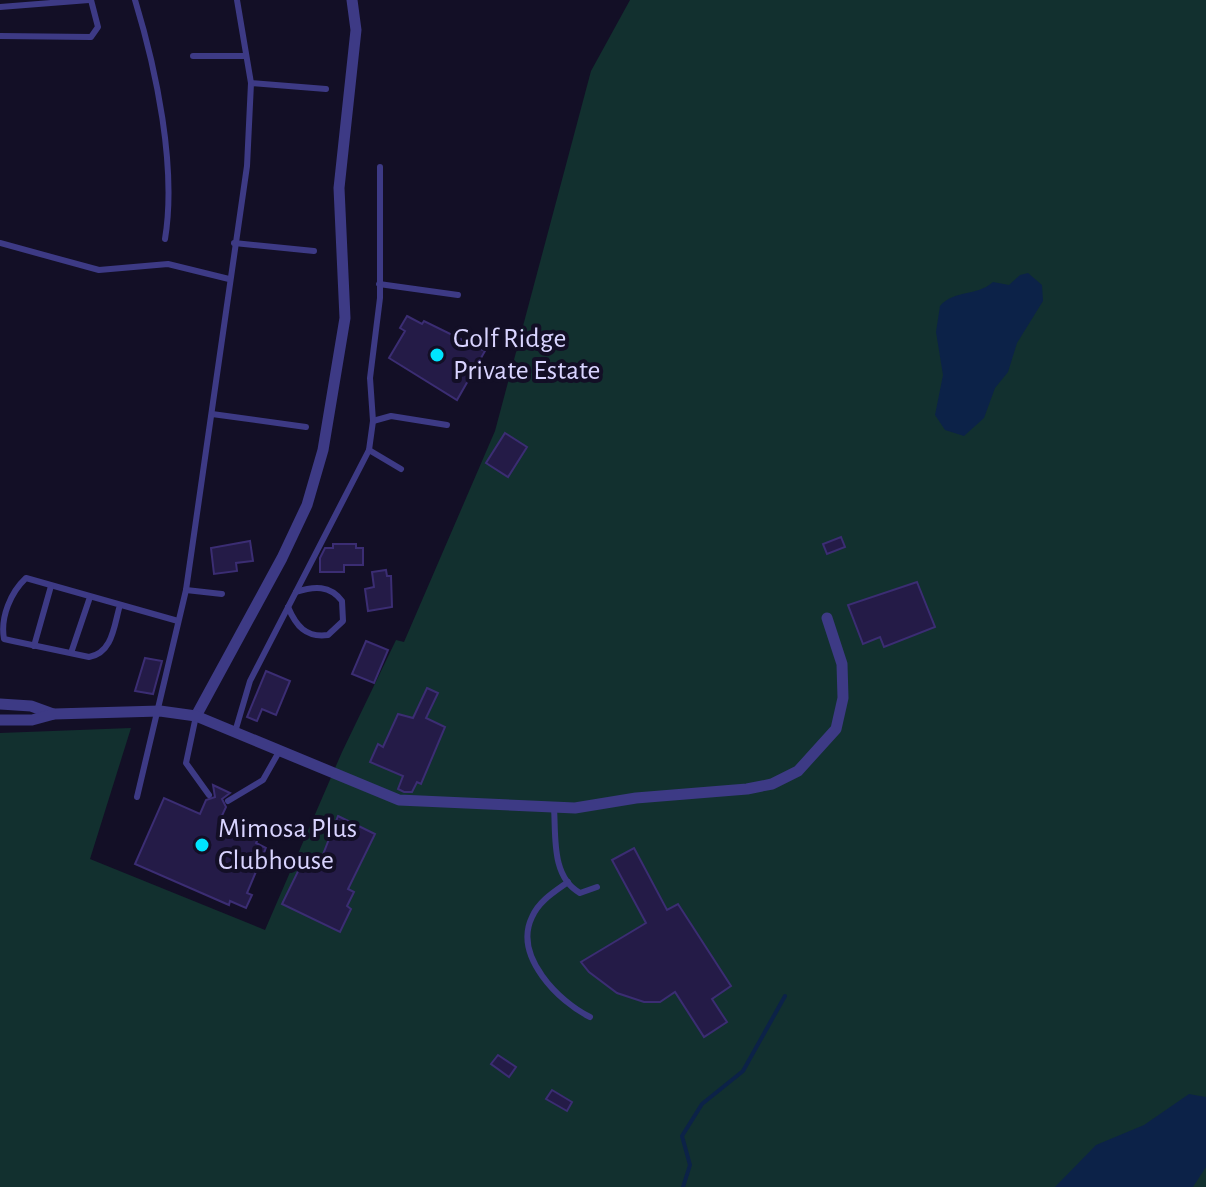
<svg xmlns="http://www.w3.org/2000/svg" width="1206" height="1187" viewBox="0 0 1206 1187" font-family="'Alegreya Sans',sans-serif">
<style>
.green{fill:#12302f}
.water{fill:#0c2248}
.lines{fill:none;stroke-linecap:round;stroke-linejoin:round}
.stream{stroke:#0c2248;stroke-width:4}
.building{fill:#241b47;stroke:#3b2d73;stroke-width:2}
.lane{stroke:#3d3a85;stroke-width:6}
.street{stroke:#3d3a85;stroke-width:11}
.poi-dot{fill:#00e5ff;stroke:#130f26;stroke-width:3}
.labels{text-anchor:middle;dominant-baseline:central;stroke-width:8;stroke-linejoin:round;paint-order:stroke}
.poi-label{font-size:28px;fill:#d9d4ff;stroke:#130f26;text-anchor:start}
</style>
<rect width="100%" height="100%" fill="#130f26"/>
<!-- green -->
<path class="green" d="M630 0H1206V1187H0V733L131 728 90 859 265 930 342 752 396 640 404 642 495 431 591 71Z"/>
<!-- water -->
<g class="water">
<path d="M1028 273 1042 285 1043 301 1017 343 1008 372 995 388 984 418 964 436 945 430 935 415 943 375 936 332 940 306C955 289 976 297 993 282L1009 285 1020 275Z"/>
<path d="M1189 1094 1206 1097V1167L1193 1187H1055L1096 1145 1144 1125Z"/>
</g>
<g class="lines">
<!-- stream -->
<path class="stream" d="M683 1187 690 1165 682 1136 702 1104 743 1071 785 996"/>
</g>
<!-- building -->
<g class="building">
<path d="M407 316 422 324 424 321 485 351 457 400 389 358 405 331 400 328Z"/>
<path d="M505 433 527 447 508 477 486 463Z"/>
<path d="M841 537 845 547 827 554 823 544Z"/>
<path d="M250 541 253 561 236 563 237 571 214 574 211 548Z"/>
<path d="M333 544H356V548H363V565H344V572H320V558L325 548H333Z"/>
<path d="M386 570 387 576H391L392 607 368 611 365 589 374 587 372 572Z"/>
<path d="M917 582 935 627 884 647 880 637 863 644 848 605Z"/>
<path d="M366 641 388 650 374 683 352 674Z"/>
<path d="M145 658 162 661 153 694 135 691Z"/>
<path d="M266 671 290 681 276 715 262 709 257 721 247 717Z"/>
<path d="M427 688 438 693 426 718 445 727 421 784 417 782 412 792H404L398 789 403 776 370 762 378 744 383 747 398 714 413 718Z"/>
<path d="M213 785 230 793 222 799 226 807 219 822 258 839 256 843 266 848 247 893 252 895 246 908 230 901 229 905 135 864 164 798 200 814 206 800 215 797Z"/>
<path d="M338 816 375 834 348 889 354 892 347 906 351 909 340 932 282 904 306 855 320 862Z"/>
<path d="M634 848 667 910 678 904 731 986 712 999 727 1022 704 1037 675 992 660 1002H644L617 993 589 972 581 962 646 923 612 860Z"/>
<path d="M498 1055 516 1067 509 1077 491 1064Z"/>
<path d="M552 1090 572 1102 567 1111 546 1099Z"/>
</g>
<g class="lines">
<!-- lane -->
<g class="lane">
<path d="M135 0C156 69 177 167 165 239"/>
<path d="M0 7 89 0"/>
<path d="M0 36 91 37 98 27 91 0"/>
<path d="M193 56H246"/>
<path d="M251 83 326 89"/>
<path d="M0 243 99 270 168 264 229 279"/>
<path d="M234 243 314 251"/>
<path d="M379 284 458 295"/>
<path d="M212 414 306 427"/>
<path d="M373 421 391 416 447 425"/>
<path d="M369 450 401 469"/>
<path d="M186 590 222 594"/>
<path d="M120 605C114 625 113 653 89 657L13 641 4 639C0 617 11 592 26 578L178 621"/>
<path d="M288 607C296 626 306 638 328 635L343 621 342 601C330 585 314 586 296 592"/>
<path d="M34 646 51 586"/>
<path d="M71 653 90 597"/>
<path d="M196 716 186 763 209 795"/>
<path d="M235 732 250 681 369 450 373 421 370 378 380 298V167"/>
<path d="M137 797 186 590 247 166 251 83 237 0"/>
<path d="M228 801 263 780 280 750"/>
<path d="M554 808C556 836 551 877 580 893L597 887"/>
<path d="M568 882C554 892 539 901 532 917 513 956 559 1002 590 1017"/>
</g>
<!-- street -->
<g class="street">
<path d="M0 704 31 706 53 714"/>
<path d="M196 716 282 558 307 505 323 450 345 318 339 188 356 30 352 0"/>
<path d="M0 720H32L54 714 160 711 196 716 399 800 575 808 636 798 747 789 772 784 798 771 836 729 843 698 842 664 827 618"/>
</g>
</g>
<!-- markers -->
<g class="poi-dot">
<circle cx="437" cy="355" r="8"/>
<circle cx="202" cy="845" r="8"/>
</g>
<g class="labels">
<!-- poi labels -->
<g class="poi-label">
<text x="453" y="339">Golf Ridge<tspan x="453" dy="32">Private Estate</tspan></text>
<text x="218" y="829">Mimosa Plus<tspan x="218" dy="32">Clubhouse</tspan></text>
</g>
</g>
</svg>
